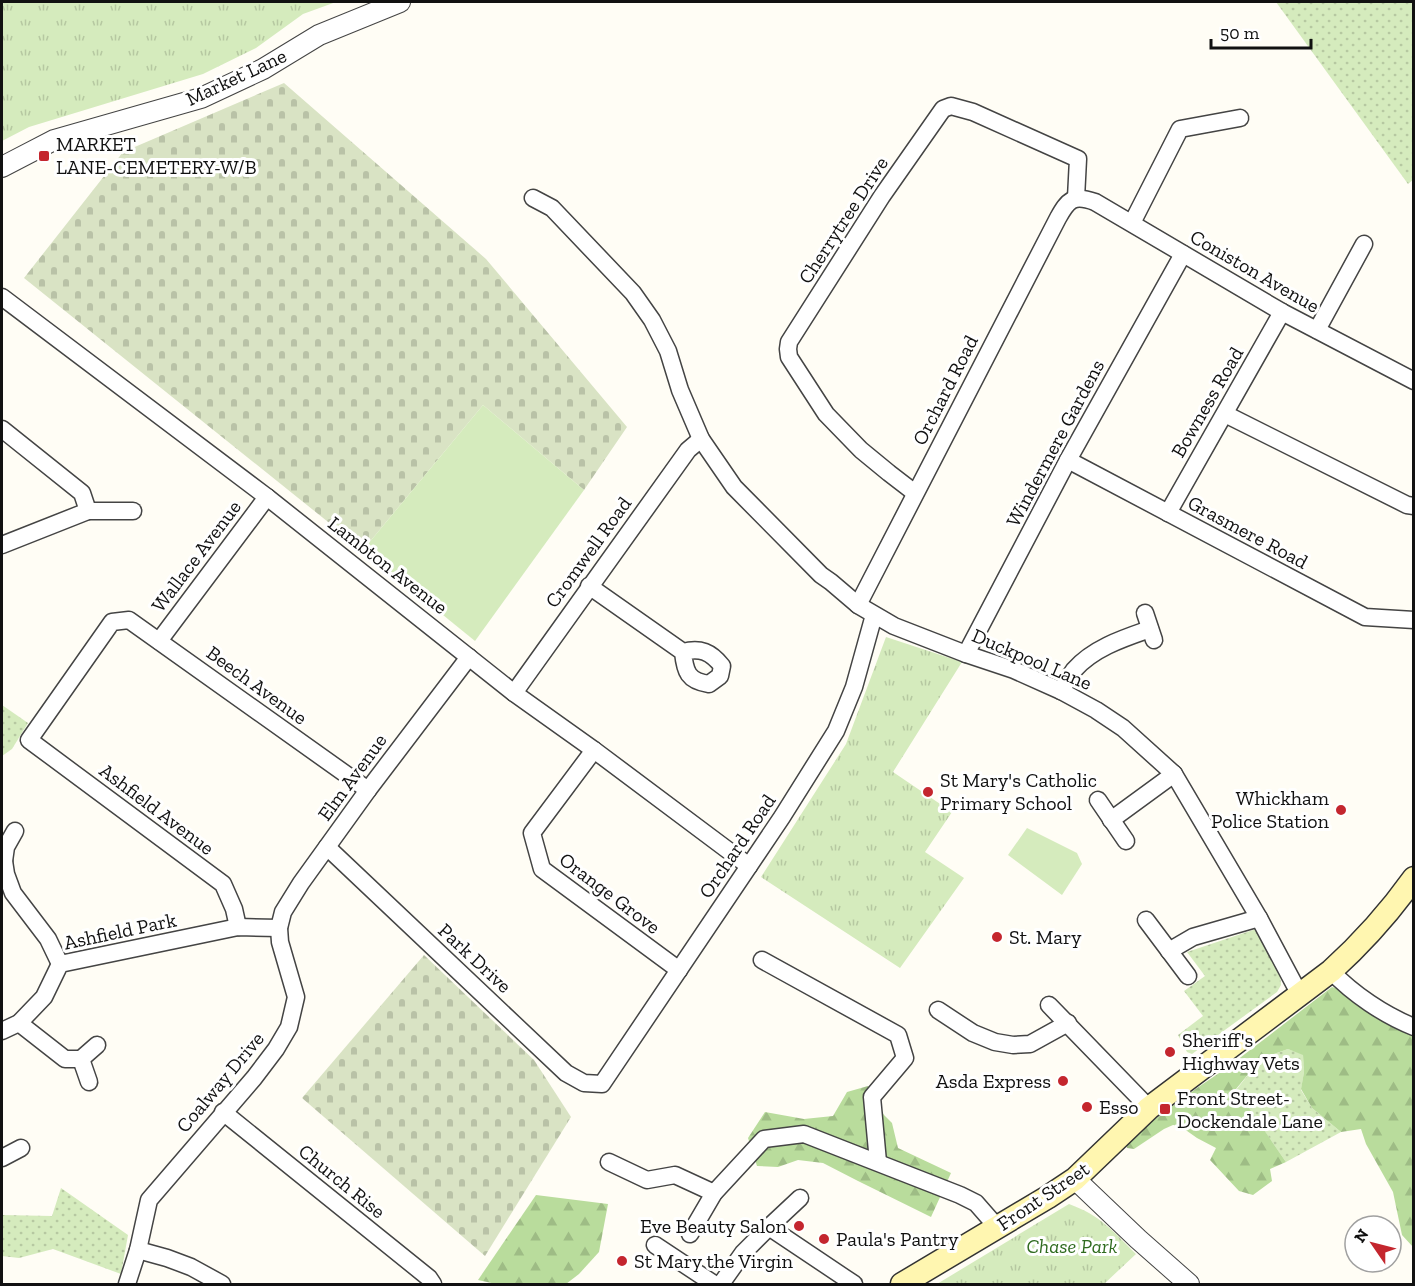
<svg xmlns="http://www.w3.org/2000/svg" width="1415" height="1286" viewBox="0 0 1415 1286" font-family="'Zilla Slab',serif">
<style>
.grass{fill:url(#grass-dots)}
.forest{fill:url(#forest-firs)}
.cemetery{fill:url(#cemetery-stones)}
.park{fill:url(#park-tufts)}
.garden{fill:#d5ebbd}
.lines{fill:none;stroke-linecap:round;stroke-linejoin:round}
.minor-casing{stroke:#444;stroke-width:19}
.tertiary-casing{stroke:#444;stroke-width:22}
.secondary-casing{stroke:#333;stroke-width:25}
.minor{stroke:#fff;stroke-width:16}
.tertiary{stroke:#fff;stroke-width:20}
.secondary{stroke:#fff6b0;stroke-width:22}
.poi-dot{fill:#c4262e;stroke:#fff;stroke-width:2}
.labels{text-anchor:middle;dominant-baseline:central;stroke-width:6;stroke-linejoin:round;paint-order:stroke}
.street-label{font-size:20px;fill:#111;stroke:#fff}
.poi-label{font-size:20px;fill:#111;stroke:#fff;text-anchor:start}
.park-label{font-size:20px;font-style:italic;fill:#2f6b1f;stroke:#fff}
</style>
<defs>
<pattern id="grass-dots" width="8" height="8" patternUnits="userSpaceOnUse" patternTransform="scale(1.5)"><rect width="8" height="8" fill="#d5ebbd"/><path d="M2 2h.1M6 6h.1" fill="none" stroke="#b6c8a1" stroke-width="1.8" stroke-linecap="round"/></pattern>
<pattern id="forest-firs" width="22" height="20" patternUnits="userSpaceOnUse" patternTransform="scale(1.5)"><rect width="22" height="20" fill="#b9dc9c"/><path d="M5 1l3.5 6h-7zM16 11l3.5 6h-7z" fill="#9ebc85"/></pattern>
<pattern id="cemetery-stones" width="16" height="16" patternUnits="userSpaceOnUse" patternTransform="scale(1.5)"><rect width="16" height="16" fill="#d9e3c4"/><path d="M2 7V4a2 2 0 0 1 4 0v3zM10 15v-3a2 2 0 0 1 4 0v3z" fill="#b9c2a7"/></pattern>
<pattern id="park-tufts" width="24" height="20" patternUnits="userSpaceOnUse" patternTransform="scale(1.5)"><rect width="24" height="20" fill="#d5ebbd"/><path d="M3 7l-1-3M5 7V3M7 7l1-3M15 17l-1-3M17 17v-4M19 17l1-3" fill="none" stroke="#b6c8a1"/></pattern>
</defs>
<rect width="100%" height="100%" fill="#fffdf5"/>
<!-- grass -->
<g class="grass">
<path d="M1276 2H1413L1414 179 1408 184Z"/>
<path d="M2 705 28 723 12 749 2 756Z"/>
<path d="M1256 929 1280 974 1281 985 1277 992 1192 1054 1187 1052 1178 1035 1203 1016 1184 991 1205 976 1187 952Z"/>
<path d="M1288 1049 1303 1054 1304 1072 1301 1090 1312 1108 1341 1132 1286 1162 1236 1090 1255 1066 1274 1054Z"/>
<path d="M61 1188 128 1235 121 1274 53 1249 19 1258 2 1256V1215L52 1216Z"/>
</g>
<!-- forest -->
<g class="forest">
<path d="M1332 987 1339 989 1388 1023 1413 1036V1247L1402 1235 1393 1192 1366 1144 1361 1129 1341 1132 1312 1108 1301 1089 1304 1072 1303 1055 1288 1049 1274 1054 1255 1066 1236 1089 1286 1162 1270 1169 1272 1181 1253 1195 1239 1191 1210 1160 1216 1148 1197 1138 1180 1126 1173 1125 1164 1129 1134 1149 1127 1148 1126 1144 1136 1133 1197 1088 1228 1067Z"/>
<path d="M868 1086 884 1115 892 1123 898 1148 951 1173 931 1217 858 1181 823 1163 798 1160 778 1167 757 1166 748 1138 765 1112 804 1119 833 1116 847 1092Z"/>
<path d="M536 1195 608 1204 599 1252 579 1274 566 1284H496L478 1280Z"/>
</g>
<!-- cemetery -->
<g class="cemetery">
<path d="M284 83 486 259 627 427 584 490 483 405 363 550 24 278 123 152Z"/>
<path d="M424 955 534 1060 571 1117 485 1256 302 1098Z"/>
</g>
<!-- park -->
<g class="park">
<path d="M2 2H336L303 14 256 48 203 74 29 127 2 141Z"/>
<path d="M886 637 962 662 893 772 952 812 925 852 964 878 900 968 761 877 846 744Z"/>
<path d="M1069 1204C1100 1215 1114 1232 1136 1254L1104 1284H937Z"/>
</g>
<!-- garden -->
<g class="garden">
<path d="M483 405 584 490 475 641 363 550Z"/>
<path d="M1027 828 1077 853 1082 864 1062 895 1008 855Z"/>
</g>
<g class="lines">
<defs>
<g id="minor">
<path d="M533 198 552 208 633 293 652 320 668 351 680 390 701 439 734 487 821 575 831 582 858 605 894 626 966 654 1014 670 1061 691 1096 710 1123 728 1174 774 1259 918 1300 995"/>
<path d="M1132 223 1180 129 1240 118"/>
<path d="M2 297 267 497 514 693 594 750 749 866"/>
<path d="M1317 330 1364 244"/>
<path d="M1225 414 1407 505 1414 506"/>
<path d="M2 429 82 493 88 511 2 545"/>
<path d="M1068 460 1365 617 1414 620"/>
<path d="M915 493 889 473 861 450 826 414 789 357 788 349 789 342 882 196 943 109 951 106 973 112 1078 159 1076 198"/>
<path d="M88 511H133"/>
<path d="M1168 513 1282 312"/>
<path d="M589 586 683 652C685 672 688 681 709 684L720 676 722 666C711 652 700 647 683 652"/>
<path d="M858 605 1058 218C1068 200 1073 194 1095 202L1282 312 1414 381"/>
<path d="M1145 613 1154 640"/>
<path d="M159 641 267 497"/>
<path d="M966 654 1068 460 1183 254"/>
<path d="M1061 691C1065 684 1069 677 1074 670 1093 648 1124 638 1150 629"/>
<path d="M514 693 688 450 701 439"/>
<path d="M594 750 532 833 542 869 679 970"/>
<path d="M1098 800 1126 841"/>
<path d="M1111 820 1174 774"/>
<path d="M327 847 566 1073 584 1083 602 1084 782 817 836 731 854 687 874 615"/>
<path d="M2 860 4 861 6 874 13 893 48 939 60 964"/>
<path d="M4 861 6 847 15 831"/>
<path d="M1146 920 1188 976"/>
<path d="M238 927 234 909 223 884 29 740 112 622 129 620 368 790"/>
<path d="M1169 951 1193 937 1259 918"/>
<path d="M762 960 898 1035 905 1058 872 1097 878 1162"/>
<path d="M1331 971C1353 994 1384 1015 1414 1027"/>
<path d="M1049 1005 1149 1108"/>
<path d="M938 1010 973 1033 995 1042 1013 1045 1030 1044 1068 1023"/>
<path d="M19 1023 65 1059H81L97 1045"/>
<path d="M2 1031 19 1023 44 997 60 964 238 927 279 928"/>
<path d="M81 1059 89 1082"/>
<path d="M223 1112 429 1278 433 1284"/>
<path d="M2 1158 21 1148"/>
<path d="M609 1162 647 1180 675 1175 714 1193"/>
<path d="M769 1227 854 1284"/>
<path d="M690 1234 714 1193 764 1139 804 1134 960 1195 976 1203 997 1227"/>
<path d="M655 1245 714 1284"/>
<path d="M138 1250 167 1258 191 1267 222 1284"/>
<path d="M127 1284 138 1250 149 1200 254 1078 276 1049 289 1027 296 997 280 942 279 928 283 912 301 883 368 790 469 657"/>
<path d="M721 1284 743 1253 769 1227 800 1198"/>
</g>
<g id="tertiary">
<path d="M2 167 54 140 201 98 263 69 319 35 400 2"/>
<path d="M1075 1179 1138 1239 1189 1284"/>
</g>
<path id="secondary" d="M902 1284 1048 1197 1075 1179 1149 1108 1331 971C1362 943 1389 913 1414 878"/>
</defs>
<!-- minor casing -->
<use href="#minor" class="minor-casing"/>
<!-- tertiary casing -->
<use href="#tertiary" class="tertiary-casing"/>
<!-- secondary casing -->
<use href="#secondary" class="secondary-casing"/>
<!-- minor -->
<use href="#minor" class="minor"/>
<!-- tertiary -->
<use href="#tertiary" class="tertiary"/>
<!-- secondary -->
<use href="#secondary" class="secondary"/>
</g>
<!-- markers -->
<g class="poi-dot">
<rect x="38" y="150" width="12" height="12" rx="3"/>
<circle cx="928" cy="792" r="6"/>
<circle cx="1341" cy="810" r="6"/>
<circle cx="997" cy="937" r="6"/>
<circle cx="1170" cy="1052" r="6"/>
<circle cx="1063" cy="1081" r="6"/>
<circle cx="1087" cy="1107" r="6"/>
<rect x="1159" y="1103" width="12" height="12" rx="3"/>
<circle cx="799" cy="1226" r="6"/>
<circle cx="824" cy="1239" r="6"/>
<circle cx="622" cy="1261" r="6"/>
</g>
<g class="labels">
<!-- street labels -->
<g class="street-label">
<text transform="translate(236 77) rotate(-25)">Market Lane</text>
<text transform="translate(843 220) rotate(-57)">Cherrytree Drive</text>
<text transform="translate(1255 271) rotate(30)">Coniston Avenue</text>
<text transform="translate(945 390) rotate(-63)">Orchard Road</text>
<text transform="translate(1207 402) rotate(-60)">Bowness Road</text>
<text transform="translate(1055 443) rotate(-62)">Windermere Gardens</text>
<text transform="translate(1248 532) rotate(28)">Grasmere Road</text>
<text transform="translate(588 552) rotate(-54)">Cromwell Road</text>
<text transform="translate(196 556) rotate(-53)">Wallace Avenue</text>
<text transform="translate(388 565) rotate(38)">Lambton Avenue</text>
<text transform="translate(1032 659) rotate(23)">Duckpool Lane</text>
<text transform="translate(257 685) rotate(36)">Beech Avenue</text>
<text transform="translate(352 777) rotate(-54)">Elm Avenue</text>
<text transform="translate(157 809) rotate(37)">Ashfield Avenue</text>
<text transform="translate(737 846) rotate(-56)">Orchard Road</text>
<text transform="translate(610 893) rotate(37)">Orange Grove</text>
<text transform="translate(120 931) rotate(-12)">Ashfield Park</text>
<text transform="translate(475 958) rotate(43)">Park Drive</text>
<text transform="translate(220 1082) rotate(-50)">Coalway Drive</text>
<text transform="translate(342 1181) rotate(39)">Church Rise</text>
<text transform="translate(1043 1196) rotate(-34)">Front Street</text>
</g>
<!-- poi labels -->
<g class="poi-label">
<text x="56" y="144">MARKET<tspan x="56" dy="23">LANE-CEMETERY-W/B</tspan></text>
<text x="940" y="780">St Mary's Catholic<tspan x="940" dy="23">Primary School</tspan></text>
<text x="1329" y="798" text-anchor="end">Whickham<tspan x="1329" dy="23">Police Station</tspan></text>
<text x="1009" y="937">St. Mary</text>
<text x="1182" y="1040">Sheriff's<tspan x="1182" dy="23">Highway Vets</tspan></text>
<text x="1051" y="1081" text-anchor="end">Asda Express</text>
<text x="1177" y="1098">Front Street-<tspan x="1177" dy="23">Dockendale Lane</tspan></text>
<text x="1099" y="1107">Esso</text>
<text x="787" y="1226" text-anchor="end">Eve Beauty Salon</text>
<text x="836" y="1239">Paula's Pantry</text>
<text x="634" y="1261">St Mary the Virgin</text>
</g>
<!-- park labels -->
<g class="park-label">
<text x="1072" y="1246">Chase Park</text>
</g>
</g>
<!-- border -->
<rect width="1415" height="1286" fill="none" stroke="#111111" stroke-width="6"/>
<!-- north arrow -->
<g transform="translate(1373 1244) rotate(305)"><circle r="28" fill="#ffffff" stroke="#a0a0a0" stroke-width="1.5"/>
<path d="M0-4.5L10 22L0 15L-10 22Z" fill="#c4262e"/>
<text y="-9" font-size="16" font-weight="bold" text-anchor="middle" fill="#111111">N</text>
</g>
<!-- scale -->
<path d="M1211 39v9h100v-9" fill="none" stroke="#111111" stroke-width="3"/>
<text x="1220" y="39" font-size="18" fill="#111111" stroke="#ffffff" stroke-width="4.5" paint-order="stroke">50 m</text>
</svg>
